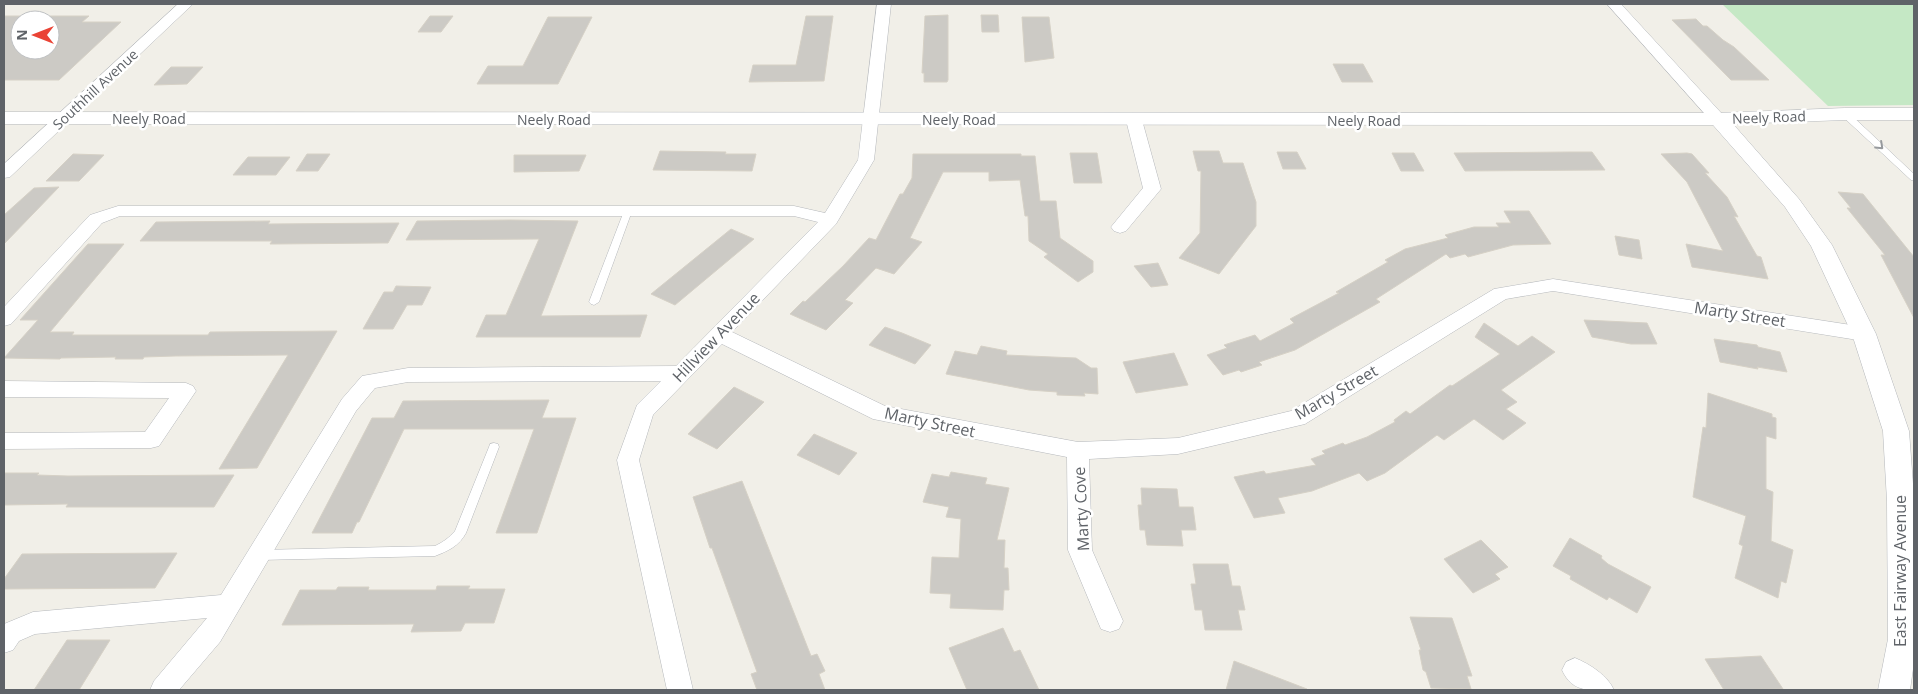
<svg xmlns="http://www.w3.org/2000/svg" width="1918" height="694" viewBox="0 0 1918 694" font-family="'Open Sans',sans-serif">
<style>
.green{fill:#c5e8c5}
.building{fill:#cccac5;stroke:#d6d1c6;fill-rule:evenodd}
.lines{fill:none;stroke-linecap:round;stroke-linejoin:round}
.service-casing{stroke:#b5b8bc;stroke-width:1}
.minor-casing{stroke:#b5b8bc;stroke-width:1}
.tertiary-casing{stroke:#b5b8bc;stroke-width:1}
.service{fill:#fff;fill-rule:evenodd}
.minor{fill:#fff;fill-rule:evenodd}
.tertiary{fill:#fff;fill-rule:evenodd}
.oneway{stroke:#979a9d}
.labels{text-anchor:middle;dominant-baseline:central;stroke-width:5;stroke-linejoin:round;paint-order:stroke}
.far-street-label{font-size:14px;fill:#5f6368;stroke:#fff}
.street-label{font-size:16px;fill:#5f6368;stroke:#fff}
</style>
<rect width="100%" height="100%" fill="#f1efe8"/>
<!-- green -->
<path class="green" d="M1722 4H1914V105L1828 106Z"/>
<!-- building -->
<g class="building">
<path d="M948 15V80L947 82H924V73H922L925 16Z"/>
<path d="M981 15H998L999 32H982Z"/>
<path d="M4 16H89L82 22H121L59 80H4ZM20 20H50V50H20Z"/>
<path d="M430 16H453L441 32H418Z"/>
<path d="M806 16H833L824 81 749 82 753 65H796Z"/>
<path d="M548 17H592L558 84H477L488 66H523Z"/>
<path d="M1022 17H1049L1054 58 1025 62Z"/>
<path d="M1696 19 1703 26H1707L1723 40 1734 47 1769 80H1731L1672 20Z"/>
<path d="M1333 64H1363L1373 82H1342Z"/>
<path d="M171 67H203L187 84 154 85Z"/>
<path d="M660 151 726 152 725 154H756L752 171 653 170Z"/>
<path d="M1193 151H1219L1223 163H1243L1256 202V226L1219 274 1179 258 1200 233 1201 171H1198Z"/>
<path d="M1277 152H1297L1306 169H1283Z"/>
<path d="M1570 152H1592L1605 170 1465 171 1454 153Z"/>
<path d="M1070 153H1097L1102 183H1074Z"/>
<path d="M1392 153H1414L1424 171H1401Z"/>
<path d="M1687 153 1692 154 1709 173H1705L1727 197 1738 217 1734 216 1757 256 1761 257 1768 279 1692 267 1686 244 1723 251 1687 182 1661 154Z"/>
<path d="M73 154 104 155 79 181H46Z"/>
<path d="M307 154H330L318 171H296Z"/>
<path d="M913 154H1021V156H1035L1040 201H1056L1060 238 1093 261V272L1078 282 1044 257 1048 254 1029 241 1028 216H1025L1020 180 989 181V172H943L910 238 922 242 894 274 876 268 845 300 853 303 826 330 790 314 803 301 805 302 843 266 869 238 876 240 900 194H903L912 178Z"/>
<path d="M514 155H586L579 171 514 172Z"/>
<path d="M248 157H290L276 175H233Z"/>
<path d="M59 187 4 244V215L34 188Z"/>
<path d="M1838 192 1863 194 1914 257V318L1881 255H1885L1847 208H1851Z"/>
<path d="M1504 211H1529L1551 244 1513 245 1468 257 1465 254 1450 258 1446 254 1376 299 1380 302 1295 350 1259 362 1262 365 1241 372 1239 370 1223 375 1207 355 1227 348 1224 345 1255 335 1260 341 1294 323 1290 319 1339 293 1336 292 1388 262 1385 260 1405 249 1448 238 1445 235 1474 227H1499L1496 223H1511Z"/>
<path d="M510 220 578 221 541 316 647 315 640 337H476L486 315H506L539 239 406 240 417 221Z"/>
<path d="M270 221 268 224 399 223 388 243H382L274 244H270L272 241H140L156 222Z"/>
<path d="M731 229 754 239 675 305 651 294Z"/>
<path d="M1615 236 1639 240 1642 259 1619 255Z"/>
<path d="M88 244H124L50 332H74L72 335H208L210 332 337 331 257 468 219 469 288 355 175 356 144 357 143 359H115L116 357 61 358 60 359 4 358 38 320H20Z"/>
<path d="M1158 263 1168 285 1151 287 1134 266Z"/>
<path d="M396 286 431 287 422 305H407L393 329H363L384 292H393Z"/>
<path d="M1584 320 1647 323 1657 344H1631L1592 337Z"/>
<path d="M1484 323 1518 346 1532 336 1555 352 1501 390 1517 402 1506 409 1526 423 1503 440 1474 419 1444 440 1437 435 1385 473 1367 481 1359 473 1312 491 1278 498 1285 513 1254 518 1234 477 1264 471 1266 474 1316 465 1311 459 1325 454 1322 451 1343 443 1345 445 1367 437 1395 422 1394 420 1406 411 1410 414 1450 385 1452 386 1500 354 1475 337Z"/>
<path d="M885 327 902 333 931 345 915 364 869 345Z"/>
<path d="M1714 339 1757 345 1758 347 1780 352 1787 372 1757 367 1758 369 1720 362Z"/>
<path d="M981 346 1007 351 1006 355 1076 358 1091 368H1097L1098 394 1084 393 1085 396 1057 395V392L1029 390 946 374 955 351 977 355Z"/>
<path d="M1174 353 1188 385 1136 393 1123 362Z"/>
<path d="M734 387 764 402 717 449 688 434Z"/>
<path d="M1708 393 1772 414V417L1776 418V439L1766 436V489L1773 492 1771 541 1793 550 1786 583 1781 581 1778 598 1735 578 1743 546 1739 544 1746 516 1693 497 1703 427 1706 428Z"/>
<path d="M549 400 542 418H576L537 533H496L534 429H404L359 522H357L352 533H312L372 418H394L403 401Z"/>
<path d="M814 434 857 453 839 475 797 455Z"/>
<path d="M951 472 987 478 985 484 1009 488 997 540H1005L1004 568H1008L1009 590H1004L1003 610 950 608 951 594 930 593 932 557 959 558 961 519 946 517 949 507 923 502 932 474 949 477Z"/>
<path d="M4 473H39L37 475 68 476 234 475 214 507H66L68 504 4 505Z"/>
<path d="M742 481 811 656 817 654 825 671 819 674 825 690H757L751 674 757 672 712 548H710L693 497Z"/>
<path d="M1141 488 1177 489 1179 507H1193L1196 530H1181L1183 546 1147 545 1145 530H1140L1138 505H1142Z"/>
<path d="M1570 538 1602 556 1601 558 1608 564 1651 587 1637 613 1609 597 1607 600 1570 579 1571 576 1553 566Z"/>
<path d="M1481 540 1508 567 1495 574 1500 579 1473 593 1444 559Z"/>
<path d="M177 553 155 588 4 589V579L22 554Z"/>
<path d="M1193 564H1228L1232 586H1240L1245 610H1238L1242 630H1205L1202 610H1195L1191 584H1196Z"/>
<path d="M437 586H470L468 589H505L494 623H465L461 631 411 632 414 624 282 625 300 590H336L338 587H369L368 590H436Z"/>
<path d="M1410 617 1452 618 1472 676H1467L1471 689 1431 688 1426 672 1423 670 1419 650H1421Z"/>
<path d="M1003 628 1014 652 1020 650 1039 690H967L949 648Z"/>
<path d="M67 640H110L79 690H34Z"/>
<path d="M1761 656 1783 689 1724 690 1705 659Z"/>
<path d="M1234 661 1307 689V690H1226Z"/>
</g>
<g class="lines">
<defs>
<g id="service">
<path d="M1842 112H1848L1914 174V180H1911L1842 116Z"/>
<path d="M628 208 632 211 599 302 594 305 591 304 589 302 624 211Z"/>
<path d="M494 443 498 444 499 447 466 533C459 546 448 551 435 556L259 560 255 559 253 555 255 551 259 550 435 546C443 542 449 538 455 531L489 447 490 444Z"/>
</g>
<g id="minor">
<path d="M178 4H193L10 177 4 178V164Z"/>
<path d="M877 4H891L874 160 836 224 732 332 885 406 1078 442 1178 438 1291 411 1494 289 1553 279 1864 327 1871 329 1874 334 1871 339 1864 341 1553 291 1506 299 1305 424 1178 454 1089 459 1092 550 1123 621 1119 629 1110 632 1101 629 1068 550 1067 457 873 419 722 344 653 415 639 460 693 690H667L617 460 637 405 661 381 408 382 375 388 356 411 220 642 179 690H150L154 681 207 618 35 634 19 641 13 650 4 653V624L33 612 221 595 342 399 362 376 408 368 676 366 818 222 794 216H120L102 223 11 324 4 326V307L90 215 118 206H794L825 213 858 160Z"/>
<path d="M1607 4H1621L1724 116 1726 119 1724 122H1712Z"/>
<path d="M1134 115 1140 117 1142 120 1161 189 1126 231 1120 233 1114 231 1111 227 1143 188 1126 120 1128 117Z"/>
<path d="M4 381 186 383 193 386 196 391 159 446 151 448 4 449V433L145 432 169 398 4 397Z"/>
<path d="M1575 658C1590 664 1608 676 1614 690 1591 690 1573 694 1562 670L1566 662Z"/>
</g>
<path id="tertiary" d="M1845 108H1914V120H1845L1733 124 1799 199 1832 245 1876 334 1909 431 1914 497V662L1910 690H1878L1888 639 1887 501 1883 431 1852 334 1811 246 1785 207 1713 125 4 124V112L1718 113Z"/>
</defs>
<!-- service casing -->
<use href="#service" class="service-casing"/>
<!-- minor casing -->
<use href="#minor" class="minor-casing"/>
<!-- tertiary casing -->
<use href="#tertiary" class="tertiary-casing"/>
<!-- service -->
<use href="#service" class="service"/>
<!-- minor -->
<use href="#minor" class="minor"/>
<!-- tertiary -->
<use href="#tertiary" class="tertiary"/>
</g>
<!-- one-way arrows -->
<defs><path id="oneway-chevron" d="M-2-3.5L2.5 0L-2 3.5" fill="none" stroke-width="1.6" stroke-linecap="round" stroke-linejoin="round" transform="scale(1.25)"/></defs>
<use class="oneway" href="#oneway-chevron" transform="translate(1880 146) rotate(43)"/>
<g class="labels">
<!-- far-street labels -->
<g class="far-street-label">
<text transform="translate(95 89) rotate(-43)">Southhill Avenue</text>
<text transform="translate(1769 117) rotate(-2)">Neely Road</text>
<text x="149" y="118">Neely Road</text>
<text x="554" y="119">Neely Road</text>
<text x="959" y="119">Neely Road</text>
<text x="1364" y="120">Neely Road</text>
</g>
<!-- street labels -->
<g class="street-label">
<text transform="translate(1740 314) rotate(9)">Marty Street</text>
<text transform="translate(716 337) rotate(-46)">Hillview Avenue</text>
<text transform="translate(1336 392) rotate(-30)">Marty Street</text>
<text transform="translate(930 422) rotate(12)">Marty Street</text>
<text transform="translate(1081 509) rotate(-93)">Marty Cove</text>
<text transform="translate(1900 571) rotate(-90)">East Fairway Avenue</text>
</g>
</g>
<!-- border -->
<rect width="1918" height="694" fill="none" stroke="#5f6368" stroke-width="10"/>
<!-- north arrow -->
<g transform="translate(35 35) rotate(270)"><circle r="24" fill="#ffffff" stroke="#bfc1c3"/>
<path d="M0-4L9 19L0 12L-9 19Z" fill="#ea4335"/>
<text y="-8" font-size="14" font-weight="bold" text-anchor="middle" fill="#5f6368">N</text>
</g>
</svg>
